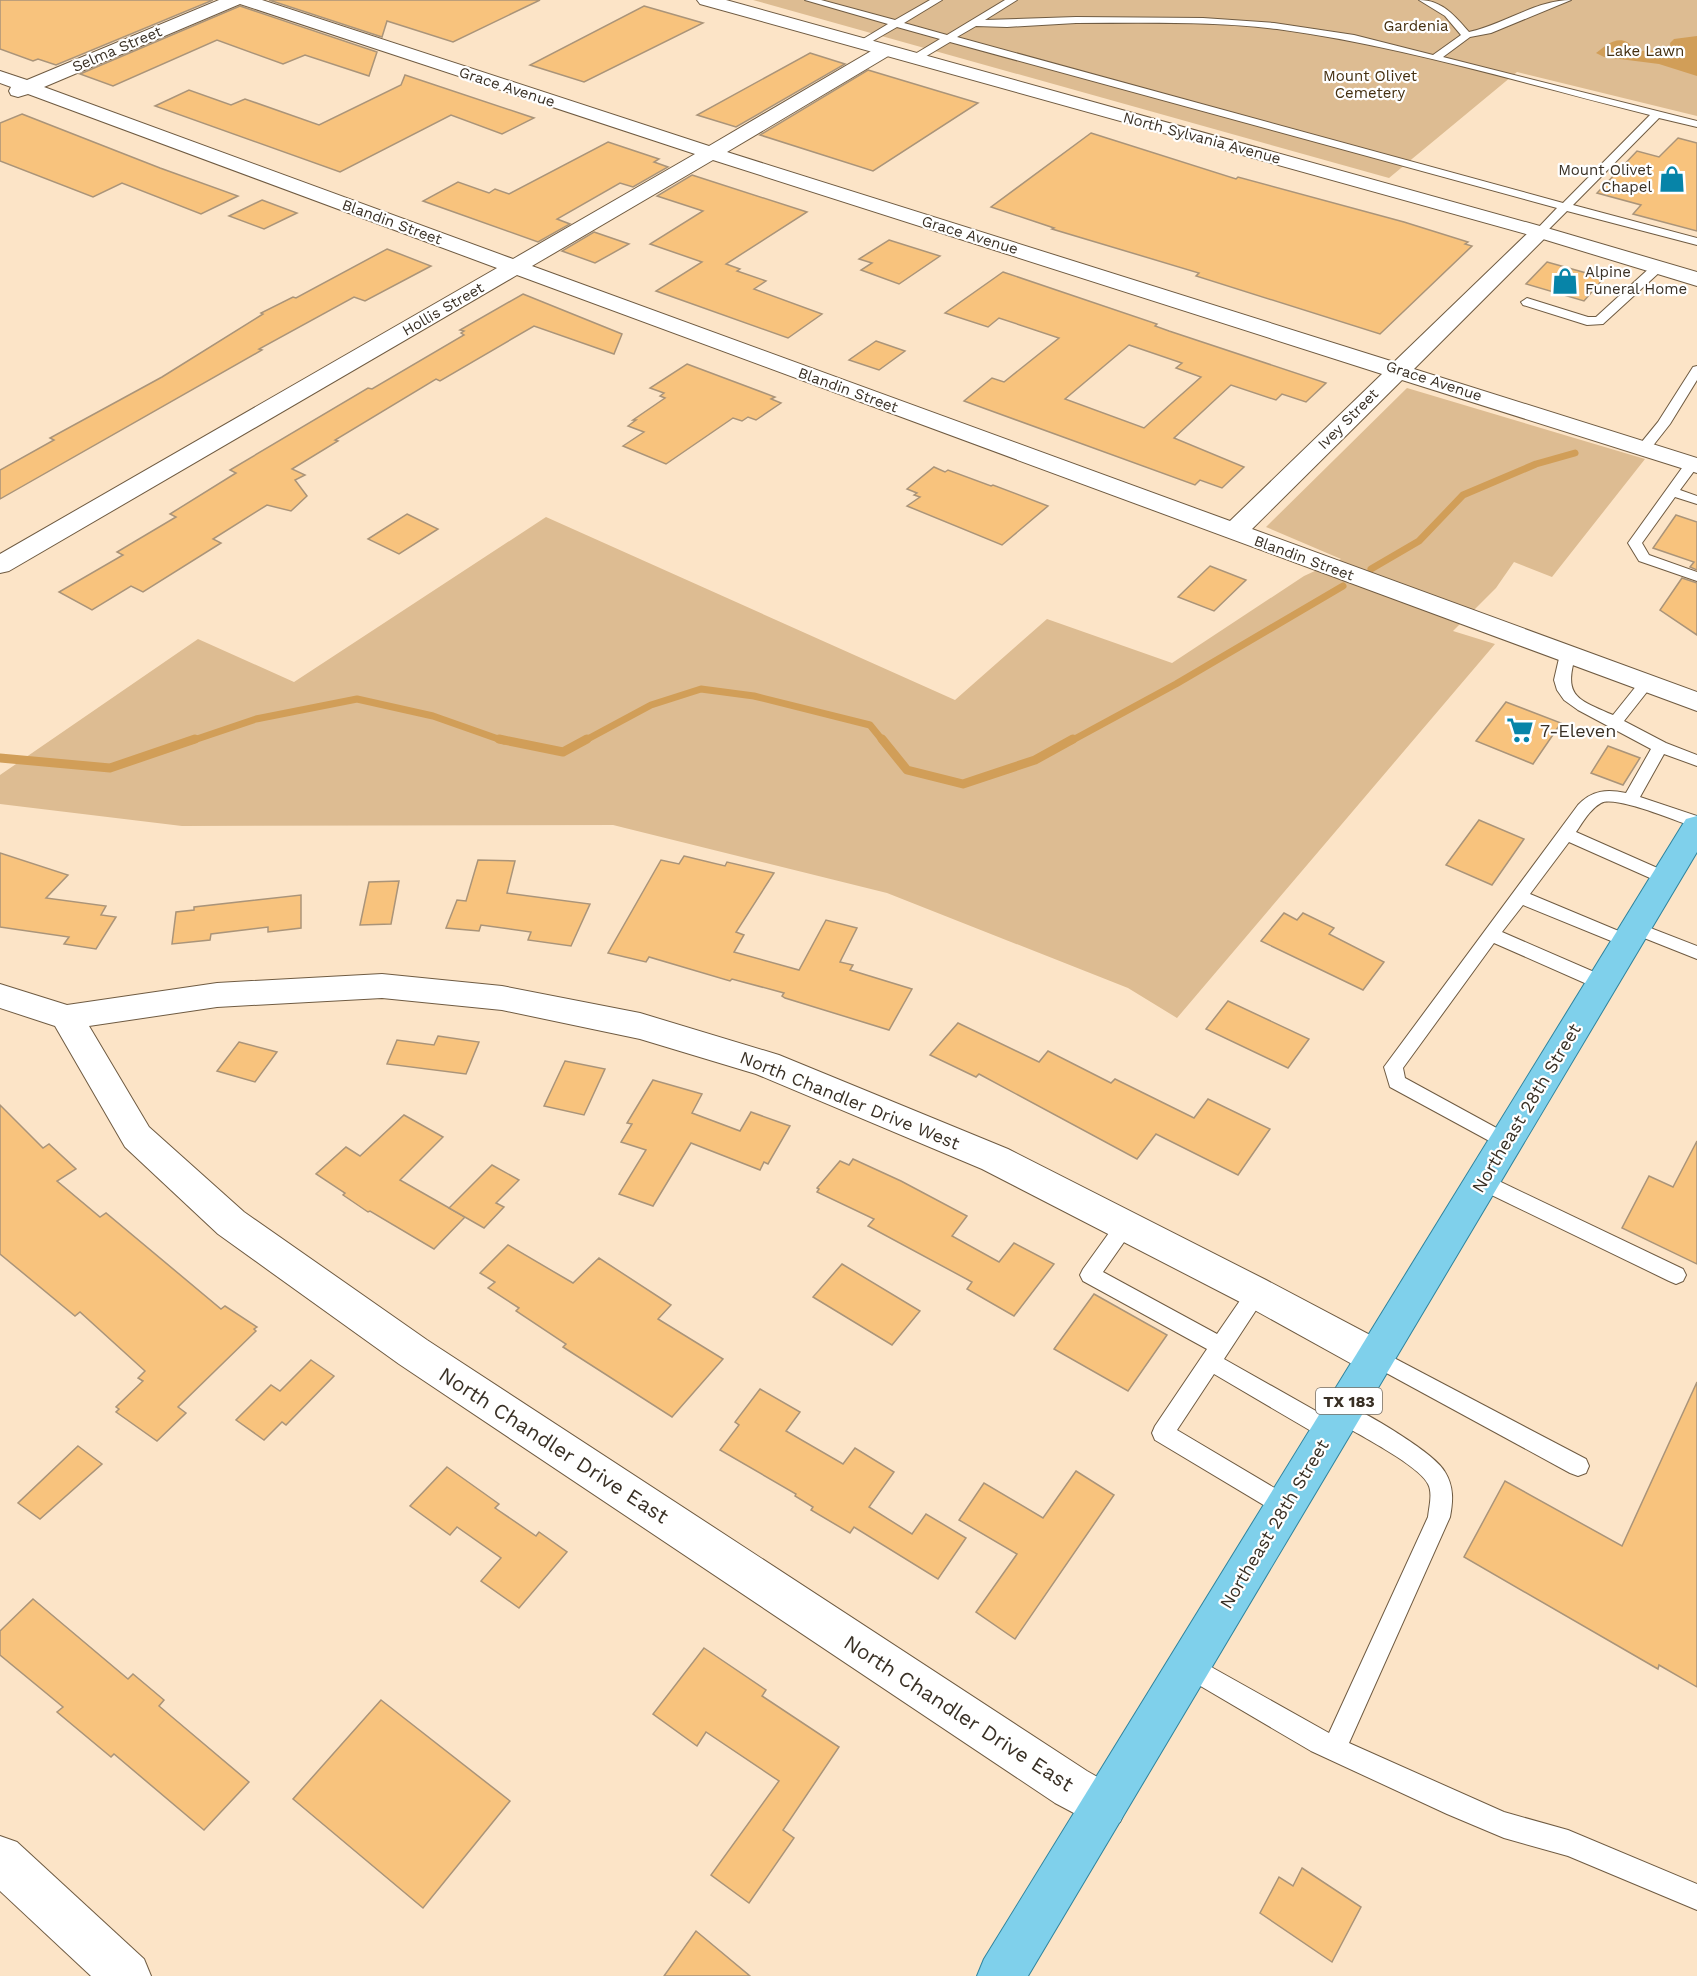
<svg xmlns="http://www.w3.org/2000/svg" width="1697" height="1976" viewBox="0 0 1697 1976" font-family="'Work Sans',sans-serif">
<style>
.green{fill:#ddbc92}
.water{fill:#d19e58}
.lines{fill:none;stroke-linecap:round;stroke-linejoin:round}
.stream-far1{stroke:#d19e58;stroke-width:7}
.stream{stroke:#d19e58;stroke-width:9}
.building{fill:#f8c37d;stroke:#aa9479;stroke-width:1.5;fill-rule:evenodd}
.service-casing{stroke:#6f5b42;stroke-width:2}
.minor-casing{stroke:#6f5b42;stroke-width:2}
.secondary-casing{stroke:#6f5b42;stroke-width:2}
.primary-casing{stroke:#2f839d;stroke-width:2}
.service{fill:#fff;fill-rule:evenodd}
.minor{fill:#fff;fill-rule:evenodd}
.secondary{fill:#fff;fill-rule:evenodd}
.primary{fill:#7fd0eb;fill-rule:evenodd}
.labels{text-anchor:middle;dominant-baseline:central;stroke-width:4.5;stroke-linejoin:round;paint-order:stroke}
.far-park-label{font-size:15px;fill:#442f10;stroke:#fff}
.far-street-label{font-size:15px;fill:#393025;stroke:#fff}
.far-poi-label{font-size:15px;fill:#393025;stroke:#fff;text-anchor:end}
.shield{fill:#fff;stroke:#746e66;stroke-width:1.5}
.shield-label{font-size:16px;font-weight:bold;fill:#393025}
.poi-label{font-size:18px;fill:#393025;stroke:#fff;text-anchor:start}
.street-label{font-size:18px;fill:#393025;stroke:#fff}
.near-street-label{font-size:21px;fill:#393025;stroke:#fff}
</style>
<rect width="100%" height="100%" fill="#fce4c7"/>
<!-- green -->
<g class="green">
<path d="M753 0H1697V116L1517 72 1389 178Z"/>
<path d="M1407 388 1645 459 1552 577 1514 562 1496 588 1453 631 1495 644 1177 1018 1128 988 887 893 613 825 182 826 0 804V775L198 639 294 682 546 517 955 700 1047 619 1172 663 1304 576 1341 559 1266 527Z"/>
</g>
<!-- water -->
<path class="water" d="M1697 36V76L1659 64 1604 57 1596 53C1605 46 1616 36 1627 42 1632 45 1633 49 1638 51L1671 50 1670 43 1674 39Z"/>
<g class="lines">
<!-- stream-far1 -->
<g class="stream-far1">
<path d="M1371 569 1419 541 1463 495 1536 464 1575 453"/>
<path d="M191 741 256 719 357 699 433 716 504 741"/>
<path d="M584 741 651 705 701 689 754 696 870 725 883 741"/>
<path d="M1071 741 1176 684 1343 586"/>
</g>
<!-- stream -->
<g class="stream">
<path d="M499 739 563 752 587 739"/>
<path d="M882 739 907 770 963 784 1035 760 1073 739"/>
<path d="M0 758 110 768 195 739"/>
</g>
</g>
<!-- building -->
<g class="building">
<path d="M0 0H213L56 65 38 59 33 61 0 49Z"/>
<path d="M269 0H540L453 42 387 21 382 37Z"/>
<path d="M240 6 377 52 369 76 305 55 283 64 217 40 113 86 80 74Z"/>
<path d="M644 6 703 23 584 82 530 65Z"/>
<path d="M810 53 845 64 736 127 697 115Z"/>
<path d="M868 70 978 103 873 171 760 135Z"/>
<path d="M405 75 534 118 502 134 451 115 340 172 155 106 189 90 231 105 245 99 319 125 401 85Z"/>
<path d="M22 114 160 168 238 196 201 214 122 183 93 197 0 161V123Z"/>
<path d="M1091 133 1236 179 1238 177 1404 222 1468 242 1465 244 1472 246 1380 334 1196 276 1199 273 1052 229 1054 228 991 207Z"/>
<path d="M1678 138 1697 143V231L1633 214 1641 205 1597 193 1637 151 1659 157Z"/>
<path d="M608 142 659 159 654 162 668 167 633 187 620 183 557 219 570 224 538 242 423 201 458 182 489 193 495 189 509 194Z"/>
<path d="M692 175 807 212 726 264 740 269 737 271 766 281 754 289 822 314 788 338 656 291 702 262 650 244 703 211 657 196Z"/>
<path d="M262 200 297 213 264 229 229 216Z"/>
<path d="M594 232 629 244 595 263 562 251Z"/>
<path d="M889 240 940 256 899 284 861 270 872 263 859 259Z"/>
<path d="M387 249 431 266 365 301 354 297 259 349 262 350 0 499V470L54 440 50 438 162 377 263 314 261 313 293 297 296 298Z"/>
<path d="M1547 262 1604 278 1584 301 1526 284Z"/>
<path d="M1003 272 1157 324 1155 326 1169 331 1326 383 1306 402 1282 394 1276 400 1231 385 1174 438 1244 467 1222 488 1200 480 1195 485 964 401 992 378 1004 382 1059 338 999 318 988 327 945 313ZM1129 345 1182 363 1176 368 1201 377 1144 428 1065 399Z"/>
<path d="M523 294 622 334 614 354 534 326 440 381 436 379 335 440 338 441 292 469 305 475 295 480 307 496 291 511 267 505 213 539 221 543 143 592 131 586 92 610 59 592 123 555 117 552 176 517 170 514 236 473 230 470 368 388 372 389 464 335 461 333 464 331 460 330Z"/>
<path d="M876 341 905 351 879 370 849 360Z"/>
<path d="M687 364 775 397 771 399 781 403 756 420 748 417 742 421 733 418 666 464 623 446 644 432 628 426 636 420H633L665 398 660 396 664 393 650 388Z"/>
<path d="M934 467 945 472 948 470 991 486 993 485 1048 506 1002 545 907 506 920 497 914 495 917 493 907 489Z"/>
<path d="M407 514 438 529 399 554 368 539Z"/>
<path d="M1676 515 1697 522V570L1690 567 1694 562 1653 548Z"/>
<path d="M1210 566 1246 580 1214 611 1178 597Z"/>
<path d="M1682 578 1697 583V635L1660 610Z"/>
<path d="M1506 702 1561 723 1533 764 1476 741Z"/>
<path d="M1608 746 1640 758 1623 785 1591 773Z"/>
<path d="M1479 820 1524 839 1492 885 1446 865Z"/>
<path d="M0 853 68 875 46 898 106 906 101 915 116 917 96 949 64 944 69 937 0 927Z"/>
<path d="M684 856 725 866 727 862 774 873 736 932 744 935 734 952 799 970 826 920 857 928 840 962 853 965 850 970 912 989 889 1030 785 998 782 996 784 993 732 979 730 981 649 957 646 962 608 953 661 860 679 864Z"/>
<path d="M478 860 515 861 507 893 590 904 571 946 528 940 531 932 481 925 479 931 446 928 457 900 466 901Z"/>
<path d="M399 881 391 924 360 925 369 882Z"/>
<path d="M301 895V928L268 932V927L211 934 210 940 172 944 176 912 194 910V907Z"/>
<path d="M1284 913 1297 920 1303 913 1334 928 1329 934 1384 962 1363 990 1261 941Z"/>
<path d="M1228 1001 1309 1039 1288 1068 1206 1029Z"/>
<path d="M958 1023 1039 1062 1048 1051 1111 1083 1115 1079 1194 1118 1208 1099 1270 1129 1238 1175 1156 1134 1137 1159 979 1074 976 1077 930 1055Z"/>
<path d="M438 1036 479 1042 466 1074 387 1064 397 1040 434 1045Z"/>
<path d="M239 1042 277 1052 255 1082 217 1071Z"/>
<path d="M565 1061 605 1069 584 1115 544 1106Z"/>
<path d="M653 1080 702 1094 692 1113 740 1131 751 1112 790 1126 768 1164 764 1162 760 1170 691 1143 653 1206 619 1194 646 1150 621 1142 632 1124 627 1123Z"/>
<path d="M0 1105 43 1148 49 1144 76 1169 57 1181 100 1217 106 1213 221 1309 225 1306 257 1327 254 1329 256 1331 178 1407 186 1413 157 1441 116 1412 119 1409 116 1407 143 1381 138 1378 145 1371 80 1312 75 1316 0 1254Z"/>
<path d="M404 1115 443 1137 400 1180 465 1217 434 1249 370 1211 368 1212 343 1195 345 1193 316 1174 346 1147 360 1156Z"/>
<path d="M1697 1141V1264L1622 1228 1649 1176 1673 1187Z"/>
<path d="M853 1159 901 1181 967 1216 952 1236 999 1262 1014 1243 1054 1264 1014 1316 967 1289 972 1282 868 1226 874 1219 817 1192 819 1189 817 1188 840 1161 849 1165Z"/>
<path d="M492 1165 519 1180 496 1203 504 1207 484 1228 449 1208Z"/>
<path d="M508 1245 573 1283 599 1258 671 1305 658 1319 723 1359 672 1417 563 1347 566 1344 516 1311 519 1308 488 1288 495 1282 480 1273Z"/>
<path d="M842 1264 920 1311 892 1345 813 1297Z"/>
<path d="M1094 1294 1167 1335 1128 1391 1054 1349Z"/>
<path d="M311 1360 334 1376 286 1425 282 1422 264 1440 236 1420 271 1385 280 1391Z"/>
<path d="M1697 1382V1687L1659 1665 1658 1669 1464 1557 1505 1481 1622 1546Z"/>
<path d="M760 1389 800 1412 786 1431 843 1464 855 1448 894 1472 869 1507 912 1534 926 1514 966 1538 938 1579 854 1527 850 1533 811 1510 813 1507 795 1496 796 1494 720 1450 739 1425 735 1422Z"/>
<path d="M78 1446 102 1464 40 1519 18 1503Z"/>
<path d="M447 1467 499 1504 495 1508 536 1536 539 1532 567 1552 519 1608 481 1581 501 1558 457 1527 450 1535 410 1506Z"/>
<path d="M1076 1471 1114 1495 1015 1639 976 1612 1017 1554 959 1520 984 1483 1043 1518Z"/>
<path d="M33 1599 128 1679 133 1674 164 1700 159 1706 249 1782 204 1830 114 1754 111 1757 57 1712 63 1707 0 1655V1631Z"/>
<path d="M704 1648 766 1690 762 1696 839 1747 783 1830 794 1838 749 1903 711 1875 779 1781 706 1732 697 1746 653 1714Z"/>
<path d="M381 1700 510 1801 423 1908 293 1799Z"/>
<path d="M1302 1868 1361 1907 1332 1962 1260 1913 1279 1877 1293 1886Z"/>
<path d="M696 1931 750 1976H664Z"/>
</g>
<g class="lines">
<defs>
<g id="service">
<path d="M805 0H821L895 20 930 0H942L904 23 947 35 1005 0H1017L985 20 1076 17 1203 18 1274 23 1354 35 1433 55 1461 35 1445 16 1419 0C1442 0 1455 16 1469 32 1503 25 1536 0 1571 0L1491 33 1470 37 1443 57 1697 121V127L1659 118 1573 205 1697 238V245L1567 211 1544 234H1536V230L1557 208 950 42 918 61H910V57L940 39 897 27 864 46H858V42L888 24ZM1076 23C1143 23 1210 21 1277 29 1403 46 1526 84 1650 115L1563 203 957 37 976 26 1007 27Z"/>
<path d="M1658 263 1664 267 1662 270 1603 324 1587 325 1523 305 1521 302 1527 298 1588 317H1596L1654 264Z"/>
<path d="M1697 366V380L1670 424 1648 452H1638L1636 449 1658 422 1693 367Z"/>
<path d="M1692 460 1697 461V467L1680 490 1697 496V504L1675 497 1642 543 1649 555 1697 572V581L1639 561 1628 543 1687 461Z"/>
<path d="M1568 649 1576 654C1563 696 1576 699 1613 715L1641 680H1651L1654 683 1624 721 1666 743 1697 755V766L1664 754 1640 797 1697 816V828C1678 822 1616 795 1601 803 1590 809 1583 822 1576 832L1671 874 1674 878 1671 882H1659L1569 842 1530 894 1633 937 1636 941 1633 945 1627 947 1621 945 1523 905 1502 932 1608 978 1611 983 1608 988 1602 990 1596 988 1494 943 1403 1068 1405 1078 1513 1137 1516 1142 1513 1147 1506 1150 1390 1087 1384 1067 1578 805C1592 790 1607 789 1626 793L1651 749 1578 710 1564 700 1557 690 1554 680 1560 654Z"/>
<path d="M1635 922 1697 946V959L1629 932 1626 928 1629 924Z"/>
<path d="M1482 1173 1683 1269 1686 1275 1683 1281 1676 1284 1669 1281 1475 1187 1472 1181 1475 1175Z"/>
<path d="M1126 1217 1133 1219 1136 1225 1103 1272 1217 1334 1250 1286 1257 1283 1264 1286 1267 1292 1264 1298 1224 1359 1339 1424 1342 1431 1339 1438 1331 1441 1323 1438 1214 1374 1177 1430 1293 1499 1296 1506 1293 1513 1285 1516 1277 1513 1155 1440 1152 1433 1155 1426 1207 1349 1083 1281 1080 1275 1083 1269 1119 1219Z"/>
<path d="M1375 1348 1586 1459 1589 1466 1586 1473 1578 1476 1570 1473 1368 1363 1364 1357 1368 1351Z"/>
<path d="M1342 1403C1364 1411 1435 1453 1445 1472 1454 1487 1453 1501 1450 1517L1349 1743 1504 1812 1568 1830 1697 1884V1910L1568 1856 1504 1838 1447 1814 1311 1751 1180 1674 1176 1666 1180 1658 1188 1654 1329 1733 1428 1517C1429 1507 1433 1493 1428 1484 1419 1465 1354 1432 1334 1420L1331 1413 1334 1406Z"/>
</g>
<g id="minor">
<path d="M219 0H262L709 146 878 47H890L893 51 890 55 727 152 1394 362 1533 228 1540 226 1547 228 1551 232 1414 369 1697 458V473L1402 380 1252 529 1697 692V711L517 275 9 571 0 573V554L497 268 28 94 18 97 11 95 9 91 11 87 0 83V71L27 80ZM240 4 695 154 513 259 44 87ZM713 160 1382 374 1230 521 532 266Z"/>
<path d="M382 974 502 986 640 1013 779 1055 1008 1149 1266 1280 1389 1345 1394 1357 1389 1369 1375 1374 1361 1369 1240 1302 982 1169 756 1074 640 1039 502 1010 382 998 217 1007 89 1026 149 1127 244 1212 427 1340 1087 1771 1120 1790 1127 1806 1120 1822 1104 1829 1055 1803 399 1364 218 1234 125 1147 55 1026 0 1008V984L67 1005 217 983Z"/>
</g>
<g id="secondary">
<path d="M697 0H726L1547 228 1697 272V286L1533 236 700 4Z"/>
<path d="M0 1836 17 1842 144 1959 151 1976H91L0 1891Z"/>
</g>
<path id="primary" d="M1697 816V852L1028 1976H977L984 1959 1686 819Z"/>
</defs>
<!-- service casing -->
<use href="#service" class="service-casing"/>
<!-- minor casing -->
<use href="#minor" class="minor-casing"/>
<!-- secondary casing -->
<use href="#secondary" class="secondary-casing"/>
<!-- primary casing -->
<use href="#primary" class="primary-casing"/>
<!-- service -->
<use href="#service" class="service"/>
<!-- minor -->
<use href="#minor" class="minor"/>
<!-- secondary -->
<use href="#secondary" class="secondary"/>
<!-- primary -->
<use href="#primary" class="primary"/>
</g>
<!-- icons -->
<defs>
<symbol id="shop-bare" viewBox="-9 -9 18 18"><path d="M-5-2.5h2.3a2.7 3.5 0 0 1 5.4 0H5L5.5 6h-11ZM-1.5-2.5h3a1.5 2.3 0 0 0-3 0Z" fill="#0784a8" stroke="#fff" stroke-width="2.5" paint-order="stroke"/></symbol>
<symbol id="supermarket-bare" viewBox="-9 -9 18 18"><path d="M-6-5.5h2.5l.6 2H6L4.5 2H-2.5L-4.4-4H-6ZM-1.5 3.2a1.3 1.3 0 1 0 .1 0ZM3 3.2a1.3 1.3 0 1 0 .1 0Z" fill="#0784a8" stroke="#fff" stroke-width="2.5" paint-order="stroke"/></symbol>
</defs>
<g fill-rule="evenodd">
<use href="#shop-bare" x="1653" y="160" width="38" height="38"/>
<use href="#shop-bare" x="1546" y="262" width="38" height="38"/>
<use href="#supermarket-bare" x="1501" y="711" width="38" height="38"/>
</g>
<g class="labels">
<!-- far-park labels -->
<g class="far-park-label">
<text x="1416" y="26">Gardenia</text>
<text x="1645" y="51">Lake Lawn</text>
<text x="1370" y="76">Mount Olivet<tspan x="1370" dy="17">Cemetery</tspan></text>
</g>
<!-- far-street labels -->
<g class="far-street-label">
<text transform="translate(117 49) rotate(-23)">Selma Street</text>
<text transform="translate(507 87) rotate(18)">Grace Avenue</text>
<text transform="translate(1202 138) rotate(15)">North Sylvania Avenue</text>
<text transform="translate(392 222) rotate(20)">Blandin Street</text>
<text transform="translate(970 235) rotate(17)">Grace Avenue</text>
<text transform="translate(443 309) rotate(-30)">Hollis Street</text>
<text transform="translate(1434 381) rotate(18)">Grace Avenue</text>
<text transform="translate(848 390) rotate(20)">Blandin Street</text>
<text transform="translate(1348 419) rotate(-45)">Ivey Street</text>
<text transform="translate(1304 558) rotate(20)">Blandin Street</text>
</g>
<!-- far-poi labels -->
<g class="far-poi-label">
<text x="1652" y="170">Mount Olivet<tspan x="1652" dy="17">Chapel</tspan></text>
<text x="1585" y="272" text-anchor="start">Alpine<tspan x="1585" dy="17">Funeral Home</tspan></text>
</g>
<!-- shield labels -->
<rect class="shield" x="1316" y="1388" width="66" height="26" rx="4.5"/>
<g class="shield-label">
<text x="1349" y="1401">TX 183</text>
</g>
<!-- poi labels -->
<g class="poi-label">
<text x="1540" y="730">7-Eleven</text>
</g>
<!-- street labels -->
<g class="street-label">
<text transform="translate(850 1100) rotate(22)">North Chandler Drive West</text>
<text transform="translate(1526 1108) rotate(-59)">Northeast 28th Street</text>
<text transform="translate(1274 1524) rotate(-59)">Northeast 28th Street</text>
</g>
<!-- near-street labels -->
<g class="near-street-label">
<text transform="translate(554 1445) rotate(33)">North Chandler Drive East</text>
<text transform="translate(959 1713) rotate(33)">North Chandler Drive East</text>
</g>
</g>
</svg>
